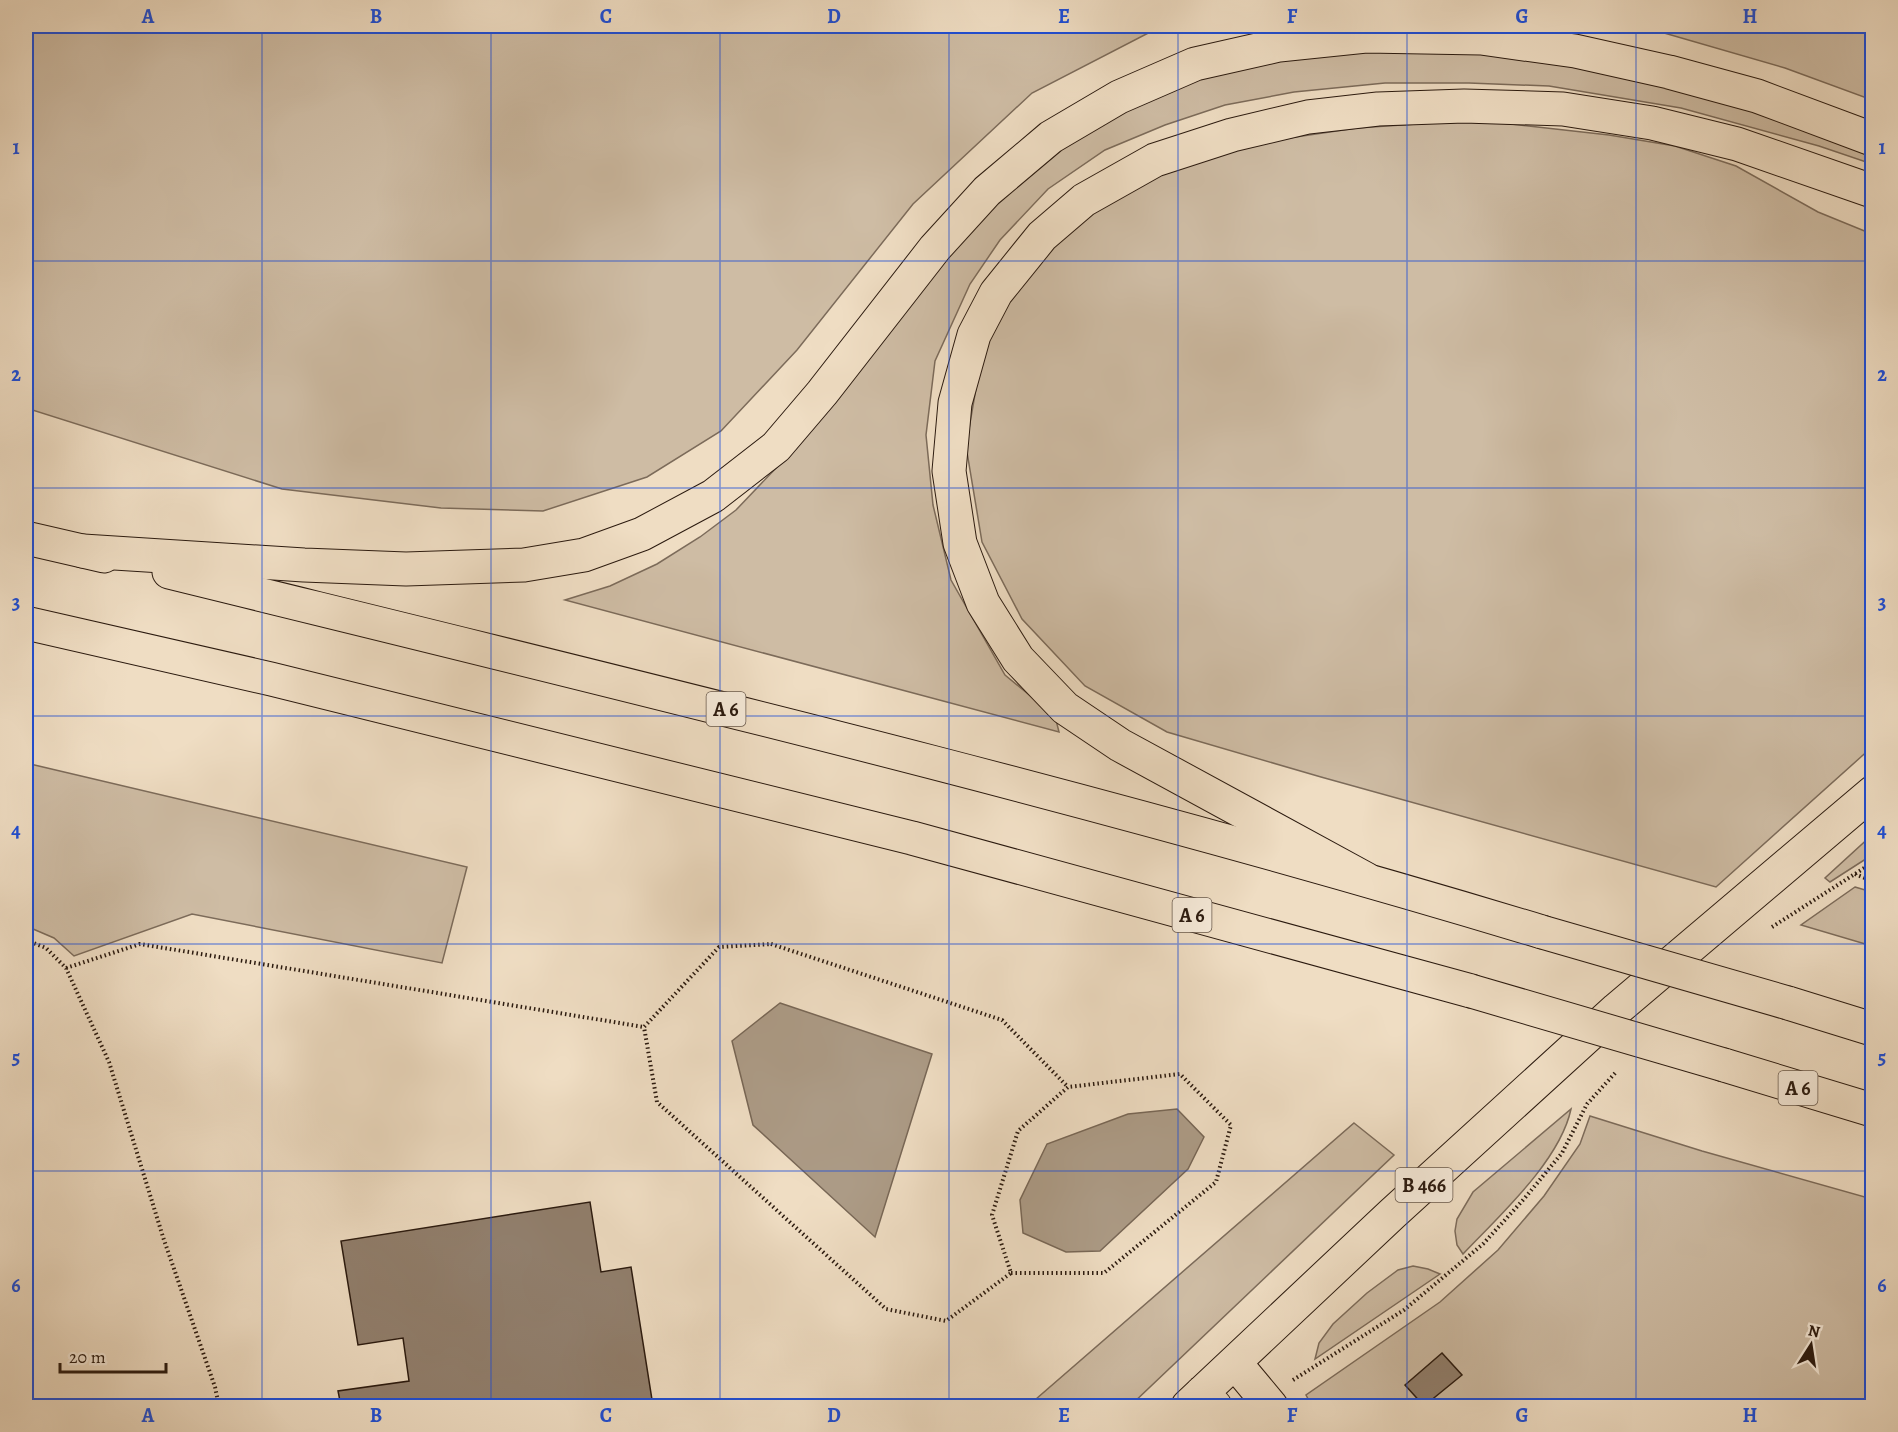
<svg xmlns="http://www.w3.org/2000/svg" width="1898" height="1432" viewBox="0 0 1898 1432" font-family="Alegreya,serif">
<style>
.green{fill:#cebca4;stroke:#7c6b5a;stroke-width:1.5}
.water{fill:#ac9b86;stroke:#786756;stroke-width:1.5}
.building{fill:#917f6d;stroke:#2b1a0f;stroke-width:1.5}
.lines{fill:none;stroke-linecap:round;stroke-linejoin:round}
.primary-casing{stroke:#2b1a0f;stroke-width:35}
.motorway-casing{stroke:#2b1a0f;stroke-width:35}
.path{stroke:#2b1a0f;stroke-width:4;stroke-dasharray:1.5 3;stroke-linecap:butt}
.primary{stroke:#efddc3;stroke-width:33}
.motorway{stroke:#efddc3;stroke-width:33}
.motorway-bridge-casing{stroke:#2b1a0f;stroke-width:35;stroke-linecap:butt}
.motorway-bridge{stroke:#efddc3;stroke-width:33}
.grid{fill:none;stroke:#1d4ed8;stroke-width:1.5;stroke-opacity:0.55}
.labels{text-anchor:middle;dominant-baseline:central;stroke-width:4.5;stroke-linejoin:round;paint-order:stroke}
.shield{fill:#f5e9d8;stroke:#68584b;stroke-width:1.5}
.shield-label{font-size:20px;font-weight:bold;fill:#2b1a0f}
.neatline{fill:none;stroke:#1d4ed8;stroke-width:2}
.grid-label{font-size:20px;text-anchor:middle;font-weight:bold;fill:#1d4ed8}
</style>
<rect width="100%" height="100%" fill="#efddc3"/>
<filter id="stains"><feTurbulence type="fractalNoise" baseFrequency=".00333" numOctaves="4"/><feColorMatrix values="0 0 0 0 .2 0 0 0 0 .09 0 0 0 0 .02 0 0 0 .5 -.17"/></filter>
<radialGradient id="worn" r=".72"><stop offset=".6" stop-color="#630" stop-opacity="0"/><stop offset="1" stop-color="#630" stop-opacity=".3"/></radialGradient>
<!-- green -->
<g class="green">
<path d="M26 26H1173L1156 29 1032 93 913 204 797 350 721 431 647 477 543 511 441 508 282 489 26 408Z"/>
<path d="M1640 26H1872V100L1785 68Z"/>
<path d="M1396 42 1646 74 1872 149V164L1819 146 1681 108 1549 86 1469 83H1385L1294 92 1225 105 1165 125 1105 150 1048 189 1000 240 970 284 935 361 926 435 933 505 951 580 1005 675 1055 716 1059 732 565 600 610 586 657 564 700 537 736 510 777 467 960 234 1099 117 1230 62Z"/>
<path d="M1476 120 1609 135 1675 146 1736 166 1818 212 1872 234V747L1716 887 1321 777 1167 732 1085 686 1022 619 982 542 966 446 983 348 1015 291 1066 233 1119 192 1191 159 1261 142 1357 128Z"/>
<path d="M26 763 467 867 442 963 192 914 74 956 54 938 26 926Z"/>
<path d="M1872 835V855L1830 882 1825 878Z"/>
<path d="M1855 887 1872 892V946L1801 925Z"/>
<path d="M1571 1109C1560 1161 1499 1216 1463 1254L1457 1245 1455 1231 1457 1219 1473 1192Z"/>
<path d="M1590 1116 1702 1151 1872 1199V1406H1312L1306 1395 1440 1302 1498 1250 1544 1196 1580 1144Z"/>
<path d="M1354 1123 1394 1155 1130 1406H1028Z"/>
<path d="M1413 1266 1428 1269 1440 1274 1315 1359 1319 1343 1333 1324 1367 1293 1398 1270Z"/>
</g>
<!-- water -->
<g class="water">
<path d="M780 1003 932 1054 875 1237 753 1125 732 1041Z"/>
<path d="M1177 1109 1204 1137 1188 1169 1100 1251 1066 1252 1023 1233 1020 1200 1047 1144 1128 1114Z"/>
</g>
<!-- building -->
<g class="building">
<path d="M590 1202 601 1272 631 1267 653 1406H341L338 1391 409 1381 403 1338 358 1345 341 1241Z"/>
<path d="M1442 1353 1462 1375 1424 1406 1405 1385Z"/>
</g>
<g class="lines">
<defs>
<path id="primary" d="M1188 1406 1392 1214 1617 1009 1872 793"/>
<g id="motorway">
<path d="M26 538 104 556"/>
<path d="M83 551 304 565 406 569 524 565 584 555 642 534 713 496 776 447 822 393 935 248 987 191 1051 137 1119 97 1195 64 1279 45 1366 36 1481 38 1575 51 1669 72 1757 96 1872 139"/>
<path d="M169 572C628 685 1089 795 1542 932"/>
<path d="M26 623 271 679 912 838 1471 991"/>
<path d="M1366 879 1120 745 1065 708 1018 659 983 603 960 543 949 471 955 403 974 335 996 293 1042 236 1084 200 1155 160 1232 135 1308 117 1378 109 1464 106 1563 109 1652 123 1737 144 1872 191"/>
<path d="M1788 1003 1872 1029"/>
<path d="M1724 1065 1872 1110"/>
<path d="M1236 1364 1271 1406"/>
<path d="M1202 1393 1215 1406"/>
</g>
</defs>
<!-- primary casing -->
<use href="#primary" class="primary-casing"/>
<!-- motorway casing -->
<use href="#motorway" class="motorway-casing"/>
<!-- path -->
<g class="path">
<path d="M1855 874 1872 881"/>
<path d="M1772 927 1872 863"/>
<path d="M26 940 46 948 66 968 109 1062 163 1237 215 1387 219 1406"/>
<path d="M771 944 1002 1020 1068 1087 1018 1131 992 1215 1011 1273 946 1321 886 1309 657 1102 644 1027 719 947Z"/>
<path d="M66 968 140 944 644 1027"/>
<path d="M1011 1273H1104L1216 1182 1231 1125 1180 1074 1068 1087"/>
<path d="M1293 1380 1404 1310 1483 1244 1524 1199 1562 1153 1587 1104 1617 1071"/>
</g>
<!-- primary -->
<use href="#primary" class="primary"/>
<!-- motorway -->
<use href="#motorway" class="motorway"/>
<defs>
<g id="motorway-bridge">
<path d="M1542 932 1788 1003"/>
<path d="M1471 991 1724 1065"/>
</g>
</defs>
<!-- motorway-bridge casing -->
<use href="#motorway-bridge" class="motorway-bridge-casing"/>
<!-- motorway-bridge -->
<use href="#motorway-bridge" class="motorway-bridge"/>
</g>
<!-- grid -->
<path class="grid" d="M262 26V1406M491 26V1406M720 26V1406M949 26V1406M1178 26V1406M1407 26V1406M1636 26V1406M26 261H1872M26 488H1872M26 716H1872M26 944H1872M26 1171H1872"/>
<g class="labels">
<!-- shield labels -->
<g class="shield">
<rect x="706.5" y="692" width="39" height="34" rx="4.5"/>
<rect x="1172.5" y="898" width="39" height="34" rx="4.5"/>
<rect x="1778.5" y="1071" width="39" height="34" rx="4.5"/>
<rect x="1395.5" y="1168" width="57" height="34" rx="4.5"/>
</g>
<g class="shield-label">
<text x="726" y="709">A 6</text>
<text x="1192" y="915">A 6</text>
<text x="1798" y="1088">A 6</text>
<text x="1424" y="1185">B 466</text>
</g>
</g>
<!-- margin -->
<rect width="1898" height="1432" fill="none" stroke="#efddc3" stroke-width="66"/>
<!-- north arrow -->
<g transform="translate(1811 1345) rotate(12)" stroke="#f5e9d8" stroke-width="4.5" paint-order="stroke">
<path d="M0-4.5L10 22L0 15L-10 22Z" fill="#2b1a0f"/>
<text y="-9" font-size="16" font-weight="bold" text-anchor="middle" fill="#2b1a0f">N</text>
</g>
<!-- scale -->
<path d="M60 1363v9h106v-9" fill="none" stroke="#2b1a0f" stroke-width="3"/>
<text x="69" y="1363" font-size="18" fill="#2b1a0f" stroke="#f5e9d8" stroke-width="4.5" paint-order="stroke">20 m</text>
<rect x="33" y="33" width="1832" height="1366" class="neatline"/>
<g class="grid-label">
<text x="148" y="23">A</text>
<text x="376" y="23">B</text>
<text x="606" y="23">C</text>
<text x="834" y="23">D</text>
<text x="1064" y="23">E</text>
<text x="1292" y="23">F</text>
<text x="1522" y="23">G</text>
<text x="1750" y="23">H</text>
<text x="16" y="154">1</text>
<text x="1882" y="154">1</text>
<text x="16" y="381">2</text>
<text x="1882" y="381">2</text>
<text x="16" y="609">3</text>
<text x="1882" y="609">3</text>
<text x="16" y="837">4</text>
<text x="1882" y="837">4</text>
<text x="16" y="1064">5</text>
<text x="1882" y="1064">5</text>
<text x="16" y="1292">6</text>
<text x="1882" y="1292">6</text>
<text x="148" y="1422">A</text>
<text x="376" y="1422">B</text>
<text x="606" y="1422">C</text>
<text x="834" y="1422">D</text>
<text x="1064" y="1422">E</text>
<text x="1292" y="1422">F</text>
<text x="1522" y="1422">G</text>
<text x="1750" y="1422">H</text>
</g>
<rect width="100%" height="100%" filter="url(#stains)"/>
<rect width="100%" height="100%" fill="url(#worn)"/>
</svg>
